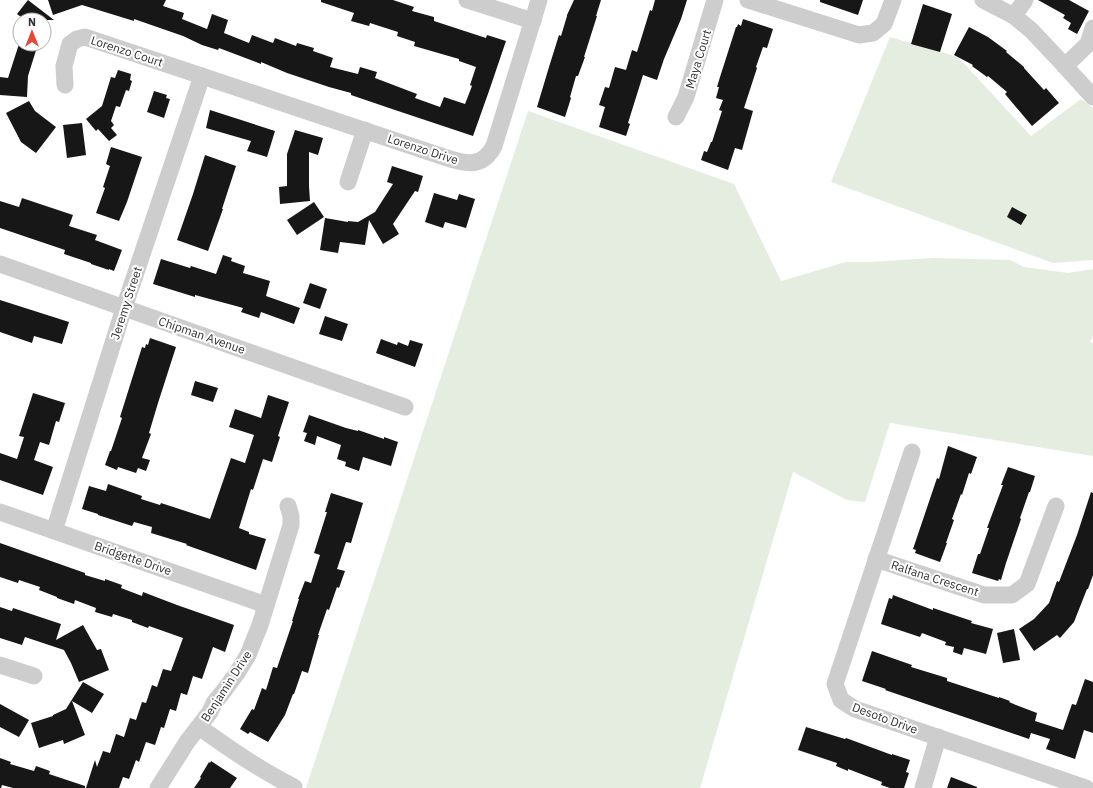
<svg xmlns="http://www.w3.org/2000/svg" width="1093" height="788" viewBox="0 0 1093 788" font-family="'IBM Plex Sans',sans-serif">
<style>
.green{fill:#e4eddf}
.building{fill:#171717}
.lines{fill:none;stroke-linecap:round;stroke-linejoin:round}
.minor{stroke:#cdcdcd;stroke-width:17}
.labels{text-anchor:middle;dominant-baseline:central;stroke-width:4;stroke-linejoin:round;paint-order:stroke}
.street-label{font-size:12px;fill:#303030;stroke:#fff}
</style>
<rect width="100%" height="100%" fill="#fff"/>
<!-- green -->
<g class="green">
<path d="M890 37 958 57 1031 136 1081 99 1093 108V260L1053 263 831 182Z"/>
<path d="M528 111 734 184 781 281 846 262H870L933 258 1010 260 1024 267 1068 273 1093 269V336L1090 342 1093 343V456L890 423 865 502 847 500 793 472 700 788H306Z"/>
</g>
<!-- building -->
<g class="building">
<path d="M28 0 54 20H25L17 14Z"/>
<path d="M48 0H166L163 6 184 13 182 19 207 29 212 14 228 20 224 33 249 43 252 35 273 43 275 38 296 46 297 43 314 48 313 51 333 58 330 67 358 74 360 67 377 72 375 78 417 94 415 98 440 107 444 97 465 104 472 86 470 85 476 67 459 61V59L414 46 415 42 397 36 398 32 370 23 369 26 351 21 354 13 321 2V0H393L414 7 412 11 434 17V21L486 38 487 35 506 41 489 91 473 136 392 109 351 95V93L329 87 287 73 261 62V64L219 48 218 50 202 45 183 36 134 19V21L82 5 53 15Z"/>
<path d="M574 0H601L596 16H597L584 57H585L578 76H576L570 97 571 98 565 117 537 107 549 67 559 35 561 36 567 16V15Z"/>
<path d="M655 0H687L681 19 664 59 657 80 643 75 628 123 630 124 626 136 599 127 605 107 599 105 605 87 609 88 615 67 626 70 632 50 637 52 650 10 652 11Z"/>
<path d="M820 0H863L858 15 820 2Z"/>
<path d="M1038 0H1069L1089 11 1077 34 1068 29 1071 23 1063 18 1065 15Z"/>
<path d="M923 4 952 14 940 52 911 44Z"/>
<path d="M743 19 773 29 767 48 763 47 756 67 757 68 744 108 753 111 742 150 735 148 728 170 701 160 704 151 707 152 711 142H712L722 111 719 110 723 100 716 98 719 87H717L720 77 736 27H737L738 24 741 26Z"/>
<path d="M969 27 988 37 1007 51 1006 52 1024 67V68L1044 90 1046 88 1059 103 1032 126 1005 94 1007 92 988 76 987 77 972 66 973 65 954 55Z"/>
<path d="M19 44H38L28 76 27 97 0 95V77L8 78Z"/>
<path d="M118 70 131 74 130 80 132 81 129 91 126 90 120 107 116 106 111 121 114 125 111 128 117 135 109 141 98 129 96 131 86 119 102 106 111 77 115 78Z"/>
<path d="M154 91 167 95 166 98 170 99 164 118 147 112Z"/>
<path d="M29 101 35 111 56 127 36 153 21 142 6 113Z"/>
<path d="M210 110 275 131 267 157 247 151 251 141 206 128Z"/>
<path d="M82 123 86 155 67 158 63 125Z"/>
<path d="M295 130 323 138 318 155 309 152V186L310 201 280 204 279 187 287 186V154Z"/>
<path d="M111 147 142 157 127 202 119 221 96 213 105 188 103 187 110 166 106 164Z"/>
<path d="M205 155 236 166 222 209H223L208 251 177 240 193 194Z"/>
<path d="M392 166 423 176 418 192 415 191 393 224 399 234 383 244 369 220 365 245 340 242 338 253 320 250 325 218 348 222V221L358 222 375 212 393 184 387 182Z"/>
<path d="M434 193 457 200 459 194 475 199 466 228 445 222 443 228 425 222Z"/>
<path d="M22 198 73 215 69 226 97 235 95 240 122 250 114 271 109 269V270L91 264V263L64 254 65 250 0 228V201L19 207Z"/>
<path d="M314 202 324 217 297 235 287 220Z"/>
<path d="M1012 207 1027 215 1021 225 1007 217Z"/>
<path d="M223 255 232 258 231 261 245 266 243 273 270 281 266 296 300 308 294 324 261 312 259 318 241 312 243 308 236 306 195 295V297L153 284 161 259 190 268 191 266 216 274Z"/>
<path d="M310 283 327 289 320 309 303 303Z"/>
<path d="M0 300 69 322 62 344 34 336 32 343 0 332Z"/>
<path d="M325 316 348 324 342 341 319 334Z"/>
<path d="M150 338 176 347 158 403 149 433 151 434 142 458 150 460 146 471 138 468 136 473 118 467 117 470 105 465 110 451H111L122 418 120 417 142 347 145 348 146 344 148 345Z"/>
<path d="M381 339 397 345 398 342 408 346 410 340 423 344 415 367 376 353Z"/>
<path d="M195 381 218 388 213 402 191 395Z"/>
<path d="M33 393 65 403 59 422 56 421 49 445 40 442 34 460 53 467 43 495 0 480V453L17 459 24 437 19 436Z"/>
<path d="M268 395 289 402 278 436 280 437 272 462 263 459 253 490 251 489 239 528 249 532V534L266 539 256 570 186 545 187 544 151 533 152 527 134 522 132 526 98 515V514L82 509 89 486 106 491 108 484 142 496 141 499 160 505 161 503 210 519 231 458 245 463 254 435 229 427 235 409 261 418Z"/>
<path d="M309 415 346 428 358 431V430L384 439V437L398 442 391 466 363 457 359 471 345 466 346 462 337 459 341 445 317 436 315 445 304 441 307 433 303 432Z"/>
<path d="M948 446 977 457 971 474 969 473 962 495 961 494 952 519 954 520 946 543H947L940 562 915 553 916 550 913 549 937 478 939 479Z"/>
<path d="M1008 467 1035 476 1030 492H1029L1020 518 1021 519 1006 563 1001 580 999 579 998 581 972 573 978 554H980L989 528H987L1003 485H1001Z"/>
<path d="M1091 492 1093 493V575L1088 589H1087L1074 622 1060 638 1057 635 1034 651 1019 629 1034 619 1049 603 1057 581 1059 582 1077 535Z"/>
<path d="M331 493 363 503 351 543 346 542 337 569 345 571 339 588 337 587 329 610 327 609 318 635H319L308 673 302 671 294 694H293L285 715 268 742 250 732 248 734 240 729 252 709 254 710 262 688 266 690 273 667 277 668 293 621H292L299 599H298L305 581 311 583 320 555 314 553 327 512H325Z"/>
<path d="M0 543 85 573V575L105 581V579L122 585 121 588 142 596 143 592 177 605 234 625 225 652 213 647 202 679 193 676 187 695 181 693 176 711 170 709 164 728 161 727 155 745 146 742 139 762 136 760 129 779 123 777 119 788H86L95 760 97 767 103 751 110 753 116 734 124 737 130 718 136 720 142 702 146 703 152 685 157 687 163 669 171 671 183 638 149 626 148 628 132 622V620L113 614 112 617 95 612 96 608 75 600 74 604 57 598V597L39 590 40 587 19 580 18 583 0 577Z"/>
<path d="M893 595 933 610V608L972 621 971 623 993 629 986 654 964 648 962 655 953 652 954 647 945 645 946 642 922 633 920 637 881 624 889 598 892 599Z"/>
<path d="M0 607 12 611 13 608 61 624 56 640 83 625 97 650 101 649 109 670 79 682 71 663 64 650 25 637 22 645 0 638Z"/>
<path d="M1014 629 1020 660 1003 663 997 633Z"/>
<path d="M872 651 912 665 911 667 947 678V681L999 698V697L1010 701 1009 702 1016 705 1037 713 1035 721 1063 730 1072 704 1076 705 1085 679 1093 682V733L1084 730 1075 759 1046 749 1050 739 1031 733 1029 739 885 690 886 689 862 681Z"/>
<path d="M83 682 104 694 92 713 72 701 85 735 64 744 63 740 39 748 31 723 53 716V715L66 709Z"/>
<path d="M0 704 29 720 19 737 0 727Z"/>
<path d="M806 727 845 739 846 738 892 755V754L910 760 906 772 909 773 904 788H890L881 785 882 782 848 769V771L836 766 837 763 798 750Z"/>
<path d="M0 758 11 762 10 764 34 771 36 766 50 771 49 774 85 786V788H13L2 785 1 788H0Z"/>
<path d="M211 761 237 778 230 788H194L201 778 200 777 209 762 210 763Z"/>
<path d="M951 777 977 787V788H947Z"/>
</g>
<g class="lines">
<!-- minor -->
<g class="minor">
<path d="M467 0 533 21"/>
<path d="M748 0 859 35 873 33 884 24 893 0"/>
<path d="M983 0 1014 16 1032 31 1063 64 1093 97"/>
<path d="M1014 16 1025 0"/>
<path d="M1065 66 1088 44 1093 28"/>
<path d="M65 85 64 66 70 44 77 39 85 37 444 157C465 164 482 169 494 146L539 0"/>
<path d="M676 117 686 97 715 0"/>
<path d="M348 182 365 130"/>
<path d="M0 264 405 407"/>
<path d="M912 452 835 684 841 700 855 709 1086 788"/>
<path d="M0 512 266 605"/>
<path d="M54 531 124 308 202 76"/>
<path d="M876 559 984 595H1012L1027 584 1056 506"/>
<path d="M0 665 34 676"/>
<path d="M199 727C230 749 260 770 294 787"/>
<path d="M158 788 187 742 210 712 214 703 223 692 237 673 248 655 260 625 291 525V516L288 506"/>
<path d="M923 788 938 737"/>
</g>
</g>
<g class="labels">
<!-- street labels -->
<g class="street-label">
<text transform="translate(127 51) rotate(18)">Lorenzo Court</text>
<text transform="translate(698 59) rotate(-73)">Maya Court</text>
<text transform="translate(423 149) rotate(18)">Lorenzo Drive</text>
<text transform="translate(126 303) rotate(-72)">Jeremy Street</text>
<text transform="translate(202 335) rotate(19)">Chipman Avenue</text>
<text transform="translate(133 558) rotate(19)">Bridgette Drive</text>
<text transform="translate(935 578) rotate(18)">Ralfana Crescent</text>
<text transform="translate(226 686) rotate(-57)">Benjamin Drive</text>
<text transform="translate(885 718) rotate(20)">Desoto Drive</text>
</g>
</g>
<!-- north arrow -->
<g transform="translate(32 32)"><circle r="19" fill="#ffffff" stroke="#acacac"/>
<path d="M0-3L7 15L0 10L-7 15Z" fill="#e64933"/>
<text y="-6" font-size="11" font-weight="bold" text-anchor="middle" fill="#303030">N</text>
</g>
</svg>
